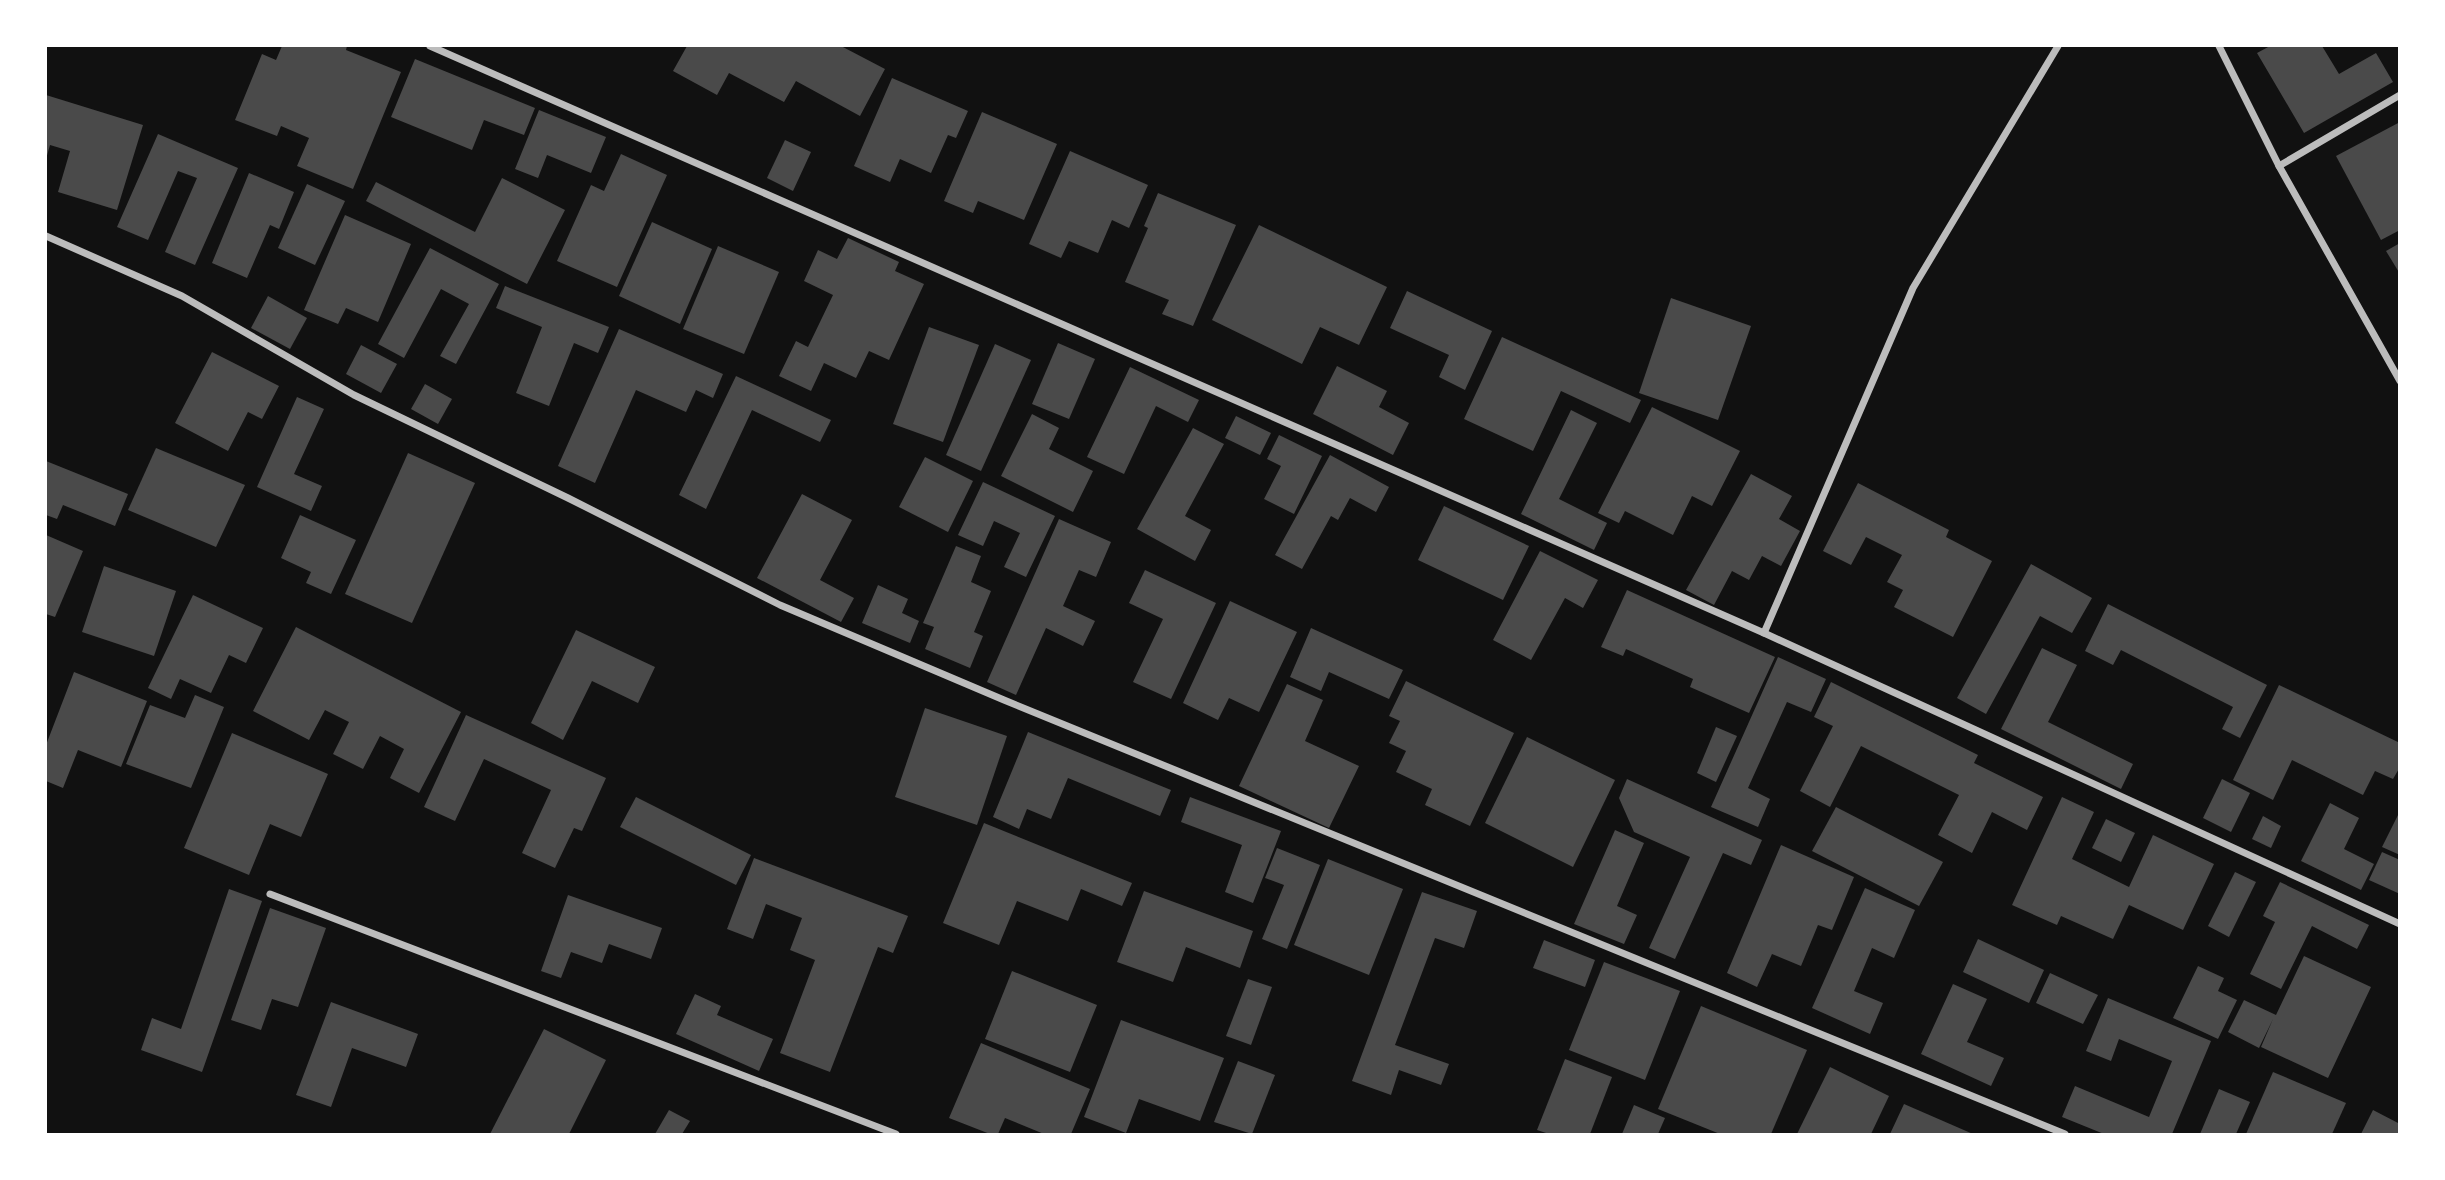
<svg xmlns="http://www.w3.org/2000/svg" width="2445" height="1180" viewBox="0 0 2445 1180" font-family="Commissioner,sans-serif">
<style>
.building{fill:#4a4a4a}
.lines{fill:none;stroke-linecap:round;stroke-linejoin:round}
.minor{stroke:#bcbcbc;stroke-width:7}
</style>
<rect width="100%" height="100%" fill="#111"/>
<!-- building -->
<g class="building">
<path d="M282 46H347L346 50 401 72 353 189 297 166 309 138 281 126 277 136 235 120 262 54 276 60Z"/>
<path d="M687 46H841L885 69 860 116 796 81 784 102 729 73 717 95 673 71Z"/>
<path d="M2270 46H2322L2339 74 2376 53 2393 82 2304 133 2257 53Z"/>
<path d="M415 59 535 108 524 135 484 120 472 150 391 117Z"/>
<path d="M892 78 968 111 956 138 948 135 931 173 900 159 890 182 854 166Z"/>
<path d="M46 95 143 125 117 210 58 192 70 151 50 145 46 159Z"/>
<path d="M539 110 606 137 591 173 547 155 538 178 515 169Z"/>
<path d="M982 112 1057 144 1024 220 978 201 973 213 944 201Z"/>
<path d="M2400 122V230L2381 240 2336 156Z"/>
<path d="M158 134 238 168 195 265 165 252 197 178 178 171 148 240 117 227Z"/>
<path d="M785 140 811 152 793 191 767 178Z"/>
<path d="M1070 151 1148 185 1129 228 1112 220 1098 253 1069 241 1061 258 1029 244Z"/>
<path d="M621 154 667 175 617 287 557 261 591 185 604 191Z"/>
<path d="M249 173 294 192 279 229 270 225 247 278 212 263Z"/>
<path d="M502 178 565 210 527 284 366 201 376 182 475 232Z"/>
<path d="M307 184 345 201 315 265 278 248Z"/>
<path d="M1158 193 1236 225 1193 326 1162 314 1169 300 1125 282 1148 228 1144 226Z"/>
<path d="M345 215 411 244 378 322 346 308 338 324 304 310Z"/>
<path d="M652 222 712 249 680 324 619 296Z"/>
<path d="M1259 225 1387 287 1359 345 1320 327 1302 364 1212 320Z"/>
<path d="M848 238 899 262 895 271 924 284 889 360 869 351 856 378 824 363 811 391 779 376 796 341 808 347 833 295 804 281 818 250 837 259Z"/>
<path d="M2400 243V274L2386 251Z"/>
<path d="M718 246 779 272 744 354 683 329Z"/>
<path d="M430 248 499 284 456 364 440 356 469 304 441 289 404 358 378 344Z"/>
<path d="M505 286 609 327 598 353 574 343 549 406 516 393 542 327 496 308Z"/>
<path d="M1407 291 1492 331 1465 390 1439 377 1449 355 1390 328Z"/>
<path d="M268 296 307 318 290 349 251 328Z"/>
<path d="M1671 298 1751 326 1718 420 1639 393Z"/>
<path d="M929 327 979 345 943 442 893 424Z"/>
<path d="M619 329 723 374 713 398 696 390 686 412 636 390 595 483 558 466Z"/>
<path d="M1502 337 1641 400 1630 423 1561 391 1533 451 1464 419Z"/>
<path d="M1058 343 1095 359 1069 419 1032 404Z"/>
<path d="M995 344 1031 360 981 471 946 455Z"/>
<path d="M361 345 397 364 381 393 346 374Z"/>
<path d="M212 352 279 386 262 419 248 412 228 451 175 423Z"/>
<path d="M1337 366 1387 391 1379 407 1409 423 1393 455 1313 414Z"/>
<path d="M1130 367 1199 400 1188 422 1156 406 1124 474 1087 457Z"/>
<path d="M736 376 831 420 820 442 752 410 706 509 679 495Z"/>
<path d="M425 384 452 399 438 424 411 409Z"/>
<path d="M297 397 324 409 294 474 322 486 311 511 257 487Z"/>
<path d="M1652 407 1740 451 1712 506 1692 496 1673 535 1625 511 1619 523 1598 513Z"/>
<path d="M1571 410 1597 423 1559 499 1607 523 1594 550 1521 514Z"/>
<path d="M1032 414 1059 428 1049 449 1093 471 1073 512 1001 476Z"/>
<path d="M1236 416 1271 433 1260 455 1225 438Z"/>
<path d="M1193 428 1224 444 1185 516 1211 530 1195 561 1137 529Z"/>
<path d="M1279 435 1322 456 1294 514 1264 499 1281 466 1267 459Z"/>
<path d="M156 448 245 485 216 547 128 510Z"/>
<path d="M408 453 475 483 412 623 345 594Z"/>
<path d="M1330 455 1389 487 1376 512 1350 498 1338 520 1331 516 1302 569 1275 555Z"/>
<path d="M925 457 973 481 948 532 899 507Z"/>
<path d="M46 461 128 494 115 526 63 505 57 519 46 515Z"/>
<path d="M1751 474 1792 496 1779 519 1800 531 1781 566 1762 556 1749 580 1732 571 1714 605 1686 590Z"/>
<path d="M983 482 1055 516 1026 577 1004 567 1020 533 994 521 983 546 958 535Z"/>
<path d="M1858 483 1949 530 1946 537 1992 561 1953 637 1894 607 1903 590 1887 582 1902 555 1866 537 1851 565 1823 551Z"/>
<path d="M802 494 852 520 820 580 854 598 841 622 757 578Z"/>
<path d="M1444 506 1529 546 1503 600 1418 560Z"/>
<path d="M300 515 356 540 331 594 306 583 311 572 281 558Z"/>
<path d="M1059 519 1111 542 1096 577 1079 570 1063 606 1095 621 1083 646 1046 628 1016 695 987 682Z"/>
<path d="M46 535 83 551 55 617 46 614Z"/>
<path d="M956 546 981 556 971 582 991 591 974 632 983 636 970 668 925 649 934 627 923 623Z"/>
<path d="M1540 551 1598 580 1583 608 1565 598 1531 660 1493 640Z"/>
<path d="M2031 564 2092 598 2072 633 2040 616 1986 714 1957 698Z"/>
<path d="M104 566 176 591 154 656 82 632Z"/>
<path d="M1145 570 1216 603 1171 699 1133 682 1163 619 1129 603Z"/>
<path d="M878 585 908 599 902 613 919 621 910 643 862 623Z"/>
<path d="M1627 590 1775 657 1749 713 1690 687 1693 679 1626 649 1623 656 1601 647Z"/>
<path d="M193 595 263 628 246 663 229 655 211 693 180 679 171 699 148 688Z"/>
<path d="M1230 601 1297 632 1259 712 1229 698 1218 720 1183 703Z"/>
<path d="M2108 604 2267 685 2240 738 2222 729 2233 707 2121 650 2113 665 2085 651Z"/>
<path d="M296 627 461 712 419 793 390 778 404 749 380 736 363 769 333 754 349 722 325 710 309 740 253 711Z"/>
<path d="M1311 628 1403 670 1389 699 1329 672 1321 691 1290 677Z"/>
<path d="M576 630 655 667 638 703 592 681 563 740 531 723Z"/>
<path d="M2042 648 2077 665 2048 722 2133 764 2121 789 2001 729Z"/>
<path d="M1778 657 1826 679 1811 712 1787 702 1748 788 1770 799 1758 827 1711 807Z"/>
<path d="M74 672 147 701 121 767 78 750 63 788 46 781V745Z"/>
<path d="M1406 681 1514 733 1470 826 1425 805 1432 789 1396 772 1406 751 1389 743 1400 721 1389 716Z"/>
<path d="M1831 682 1978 755 1974 763 2043 797 2027 830 1992 812 1972 853 1938 835 1959 795 1861 746 1830 807 1800 791 1833 726 1814 717Z"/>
<path d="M1287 684 1323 700 1305 741 1359 766 1329 828 1239 786Z"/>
<path d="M2279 685 2400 743V767L2393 779 2375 771 2363 795 2292 760 2273 800 2233 780Z"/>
<path d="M195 695 224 707 191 788 126 764 150 705 185 718Z"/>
<path d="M925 708 1007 736 977 825 895 797Z"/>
<path d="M466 715 606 778 582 831 574 828 555 868 522 853 551 790 484 759 455 821 424 807Z"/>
<path d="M1716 727 1737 736 1716 782 1697 773Z"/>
<path d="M1028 732 1171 790 1160 816 1068 778 1051 819 1027 809 1019 829 993 817Z"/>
<path d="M232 733 328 774 301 837 270 824 249 875 184 848Z"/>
<path d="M1527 737 1615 780 1573 867 1485 823Z"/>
<path d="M1627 779 1762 840 1751 865 1723 853 1675 959 1649 948 1690 857 1634 832 1619 798Z"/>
<path d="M2222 779 2250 793 2231 832 2203 818Z"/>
<path d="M636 797 751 855 736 885 620 827Z"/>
<path d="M1190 797 1281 831 1253 903 1225 892 1242 845 1181 822Z"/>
<path d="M2062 797 2094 812 2072 859 2129 887 2153 835 2214 864 2183 930 2129 905 2113 939 2061 916 2057 925 2012 905Z"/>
<path d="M2330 803 2359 818 2344 849 2374 864 2361 890 2301 861Z"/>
<path d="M1836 807 1943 862 1919 906 1812 851Z"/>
<path d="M2400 811V855L2382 847Z"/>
<path d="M2263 816 2281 826 2271 848 2252 839Z"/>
<path d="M2106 819 2135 833 2121 862 2092 848Z"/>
<path d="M984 823 1132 883 1122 906 1081 889 1068 921 1017 901 999 945 943 923Z"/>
<path d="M1615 830 1644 843 1617 906 1637 915 1624 944 1574 924Z"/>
<path d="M1781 845 1854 877 1832 930 1818 925 1801 966 1772 954 1757 987 1727 973Z"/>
<path d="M1277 848 1320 865 1287 949 1262 939 1284 885 1265 878Z"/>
<path d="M2382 852 2400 860V894L2369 880Z"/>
<path d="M754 858 908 916 893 953 878 947 830 1072 780 1053 815 960 790 950 802 918 766 904 753 939 727 929Z"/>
<path d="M1328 859 1403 889 1369 975 1294 945Z"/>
<path d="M2235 872 2256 882 2229 937 2208 926Z"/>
<path d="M2280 882 2369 925 2357 949 2312 926 2281 989 2250 974 2275 922 2263 916Z"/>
<path d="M1865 888 1915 910 1894 958 1872 948 1854 991 1883 1003 1870 1034 1812 1008Z"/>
<path d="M229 889 262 901 202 1072 141 1050 152 1018 181 1029Z"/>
<path d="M1144 891 1253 931 1240 968 1186 947 1173 982 1117 962Z"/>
<path d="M1422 892 1477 911 1464 948 1435 938 1395 1045 1449 1064 1441 1085 1399 1070 1391 1095 1352 1081Z"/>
<path d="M568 895 662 928 651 959 609 944 602 963 571 952 561 978 541 971Z"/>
<path d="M270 908 326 928 298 1007 272 999 261 1030 231 1020Z"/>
<path d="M1978 939 2044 970 2029 1003 1963 972Z"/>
<path d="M1544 940 1595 960 1585 987 1533 968Z"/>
<path d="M2304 956 2371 987 2328 1078 2261 1047 2273 1019 2259 1048 2228 1032 2244 1000 2276 1015Z"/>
<path d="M1604 962 1680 991 1645 1080 1569 1050Z"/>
<path d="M2198 966 2224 978 2218 991 2237 1000 2218 1039 2173 1018Z"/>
<path d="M1012 971 1097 1005 1070 1072 985 1039Z"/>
<path d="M2050 973 2098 995 2083 1024 2036 1003Z"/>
<path d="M1248 979 1272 987 1251 1045 1226 1036Z"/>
<path d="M1953 984 1987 999 1967 1042 2004 1058 1991 1086 1921 1054Z"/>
<path d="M695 994 721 1006 717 1015 773 1039 759 1071 676 1034Z"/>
<path d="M2108 998 2211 1041 2172 1134H2104L2062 1117 2075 1086 2149 1117 2172 1061 2119 1039 2111 1061 2086 1051Z"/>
<path d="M331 1002 418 1034 406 1067 352 1048 331 1107 296 1095Z"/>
<path d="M1701 1006 1807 1050 1771 1134H1720L1658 1109Z"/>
<path d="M1121 1020 1224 1058 1200 1121 1139 1099 1126 1133 1084 1117Z"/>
<path d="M544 1029 606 1060 569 1134H490Z"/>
<path d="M981 1043 1090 1089 1071 1134H1044L1005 1118 998 1134H990L949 1118Z"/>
<path d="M1565 1059 1612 1077 1590 1134H1549L1537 1130Z"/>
<path d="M1238 1061 1275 1075 1252 1134 1214 1122Z"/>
<path d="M1830 1067 1889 1096 1871 1134H1797Z"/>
<path d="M2273 1072 2346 1103 2332 1134H2246Z"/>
<path d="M2219 1089 2250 1102 2236 1134H2200Z"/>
<path d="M1904 1104 1973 1134H1890Z"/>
<path d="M1634 1105 1665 1118 1658 1134H1622Z"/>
<path d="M669 1110 690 1121 682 1134H655Z"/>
<path d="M2373 1110 2400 1124V1134H2361Z"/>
</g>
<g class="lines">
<!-- minor -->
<g class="minor">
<path d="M430 46 1764 633 2400 924"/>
<path d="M2219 46 2279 166 2400 381"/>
<path d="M2279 166 2400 95"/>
<path d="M46 236 182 296 354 395 568 498 780 605 1004 700 2065 1134"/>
<path d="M1764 633 1913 288 2058 46"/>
<path d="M270 894 896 1134"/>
</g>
</g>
<!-- border -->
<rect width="2445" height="1180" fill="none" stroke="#ffffff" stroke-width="94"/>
</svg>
